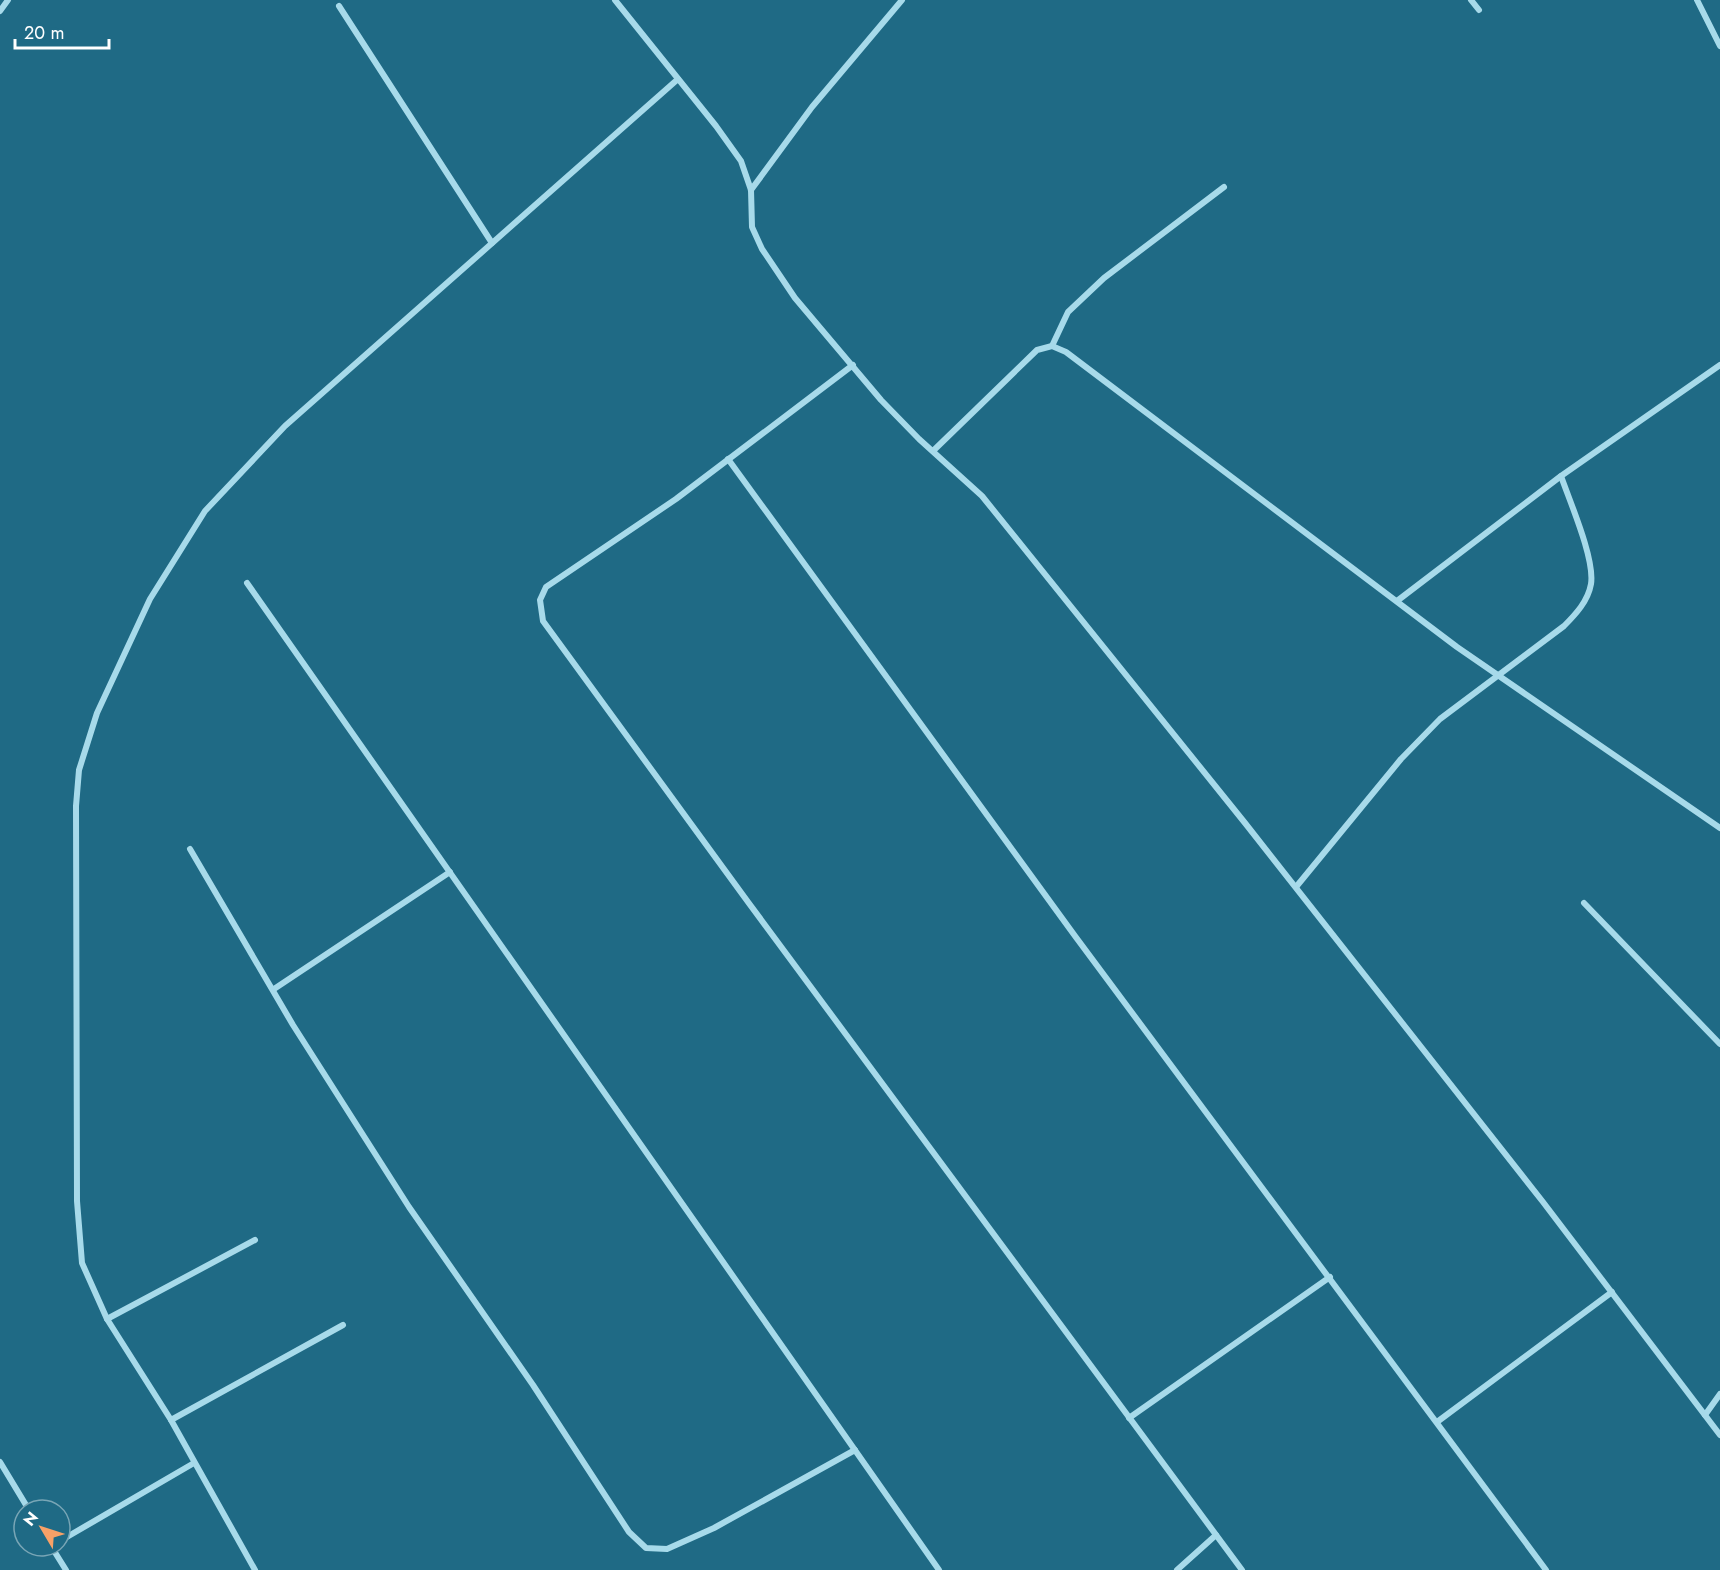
<svg xmlns="http://www.w3.org/2000/svg" width="1720" height="1570" viewBox="0 0 1720 1570" font-family="Jost,sans-serif">
<style>
.lines{fill:none;stroke-linecap:round;stroke-linejoin:round}
.minor{stroke:#a7daea;stroke-width:6}
</style>
<rect width="100%" height="100%" fill="#1f6a85"/>
<g class="lines">
<!-- minor -->
<g class="minor">
<path d="M615 0 716 126 741 161 751 190 752 227 762 249 795 298 881 400 919 439 982 496 1245 823 1543 1202 1720 1435"/>
<path d="M1471 0 1479 10"/>
<path d="M1697 0 1720 46"/>
<path d="M339 6 492 243"/>
<path d="M0 11 8 0"/>
<path d="M751 190 812 107 902 0"/>
<path d="M1052 346 1068 312 1104 278 1224 187"/>
<path d="M853 365 676 499 546 587 540 600 543 621 748 902 1242 1570"/>
<path d="M933 451 1037 350 1052 346 1066 352 1457 647 1720 828"/>
<path d="M728 459 1075 936 1546 1570"/>
<path d="M247 583 939 1570"/>
<path d="M1397 601 1561 476 1720 365"/>
<path d="M190 849 293 1025 409 1207 533 1385 629 1532 646 1548 667 1549 714 1528 855 1450"/>
<path d="M1296 887 1401 759 1440 719 1564 626C1576 614 1588 601 1591 584 1595 559 1570 502 1561 476"/>
<path d="M1584 903 1720 1044"/>
<path d="M274 989 450 872"/>
<path d="M107 1319 255 1240"/>
<path d="M1705 1415 1720 1394"/>
<path d="M1129 1418 1330 1277"/>
<path d="M171 1420 343 1325"/>
<path d="M1437 1422 1612 1292"/>
<path d="M0 1462 29 1510"/>
<path d="M60 1541 194 1463"/>
<path d="M51 1546 66 1570"/>
<path d="M255 1570 171 1420 107 1319 82 1263 77 1201 76 806 79 770 97 713 150 599 205 511 285 426 678 79"/>
<path d="M1177 1570 1216 1535"/>
</g>
</g>
<!-- north arrow -->
<g transform="translate(42 1528) rotate(309)"><circle r="28" fill="#1f6a85" stroke="#79a6b6" stroke-width="1.5"/>
<path d="M0-4.5L10 22L0 15L-10 22Z" fill="#f8a167"/>
<text y="-9" font-size="16" font-weight="bold" text-anchor="middle" fill="#ffffff">N</text>
</g>
<!-- scale -->
<path d="M15 39v9h94v-9" fill="none" stroke="#ffffff" stroke-width="3"/>
<text x="24" y="39" font-size="18" fill="#ffffff" stroke="#1f6a85" stroke-width="4.5" paint-order="stroke">20 m</text>
</svg>
